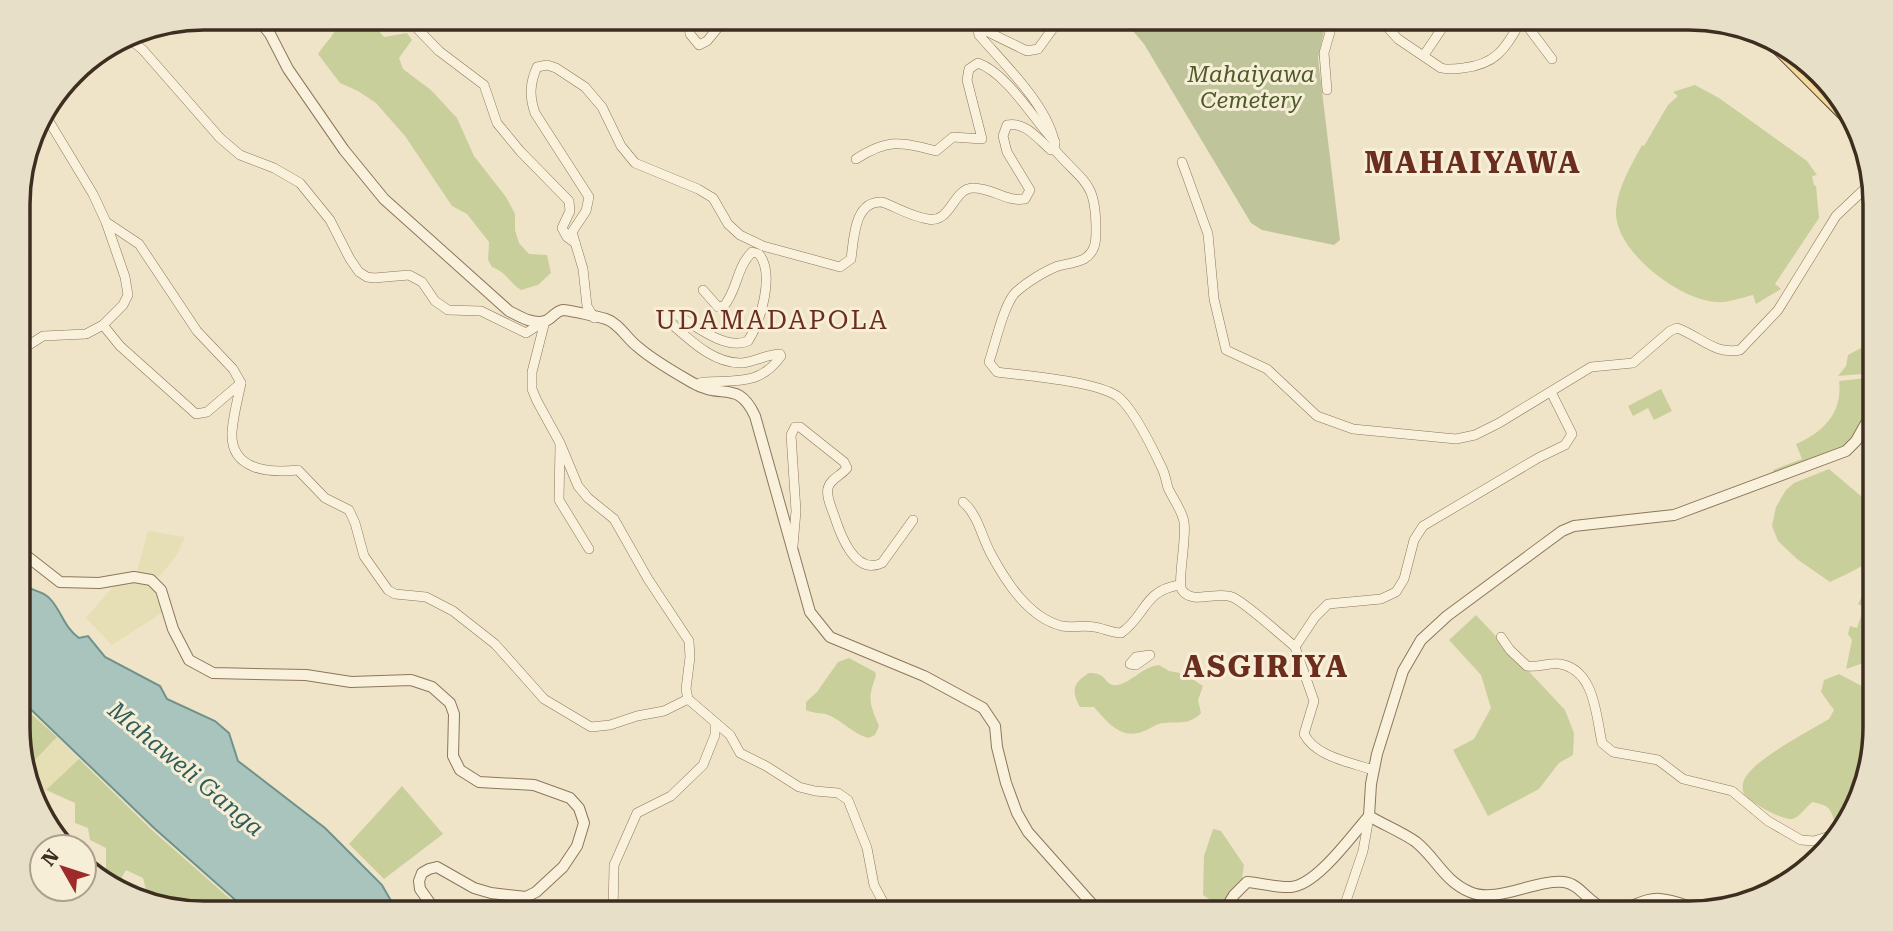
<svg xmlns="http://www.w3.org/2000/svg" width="1893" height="931" viewBox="0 0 1893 931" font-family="'Roboto Serif',serif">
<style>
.farmland{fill:#e6deb5}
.green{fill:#c9cf9b}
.cemetery{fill:#bfc49a}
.water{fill:#a9c4bc;stroke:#6f938a;stroke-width:2}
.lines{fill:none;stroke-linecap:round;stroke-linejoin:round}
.minor-casing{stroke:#8d765c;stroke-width:10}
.tertiary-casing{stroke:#8d765c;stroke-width:12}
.primary-casing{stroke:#5b4430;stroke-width:16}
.minor{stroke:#faf1dc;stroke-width:9}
.tertiary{stroke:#faf1dc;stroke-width:10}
.primary{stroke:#f3d9a0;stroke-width:14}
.labels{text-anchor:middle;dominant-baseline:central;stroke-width:6;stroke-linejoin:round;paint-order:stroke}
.park-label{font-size:23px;font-style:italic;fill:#4d5a26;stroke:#f7eed8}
.water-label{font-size:24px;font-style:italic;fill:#2f5d5a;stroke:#f7eed8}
.quarter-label{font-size:26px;letter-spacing:2px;fill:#6b2e1e;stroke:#f7eed8}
.district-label{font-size:30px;font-weight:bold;letter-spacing:2px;fill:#6b2e1e;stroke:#f7eed8}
.rim{fill:none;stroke:#3d2e20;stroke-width:3.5}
</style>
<rect width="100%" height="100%" fill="#f0e4c8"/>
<!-- farmland -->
<g class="farmland">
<path d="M148 531 185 537 176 556 159 577 137 572Z"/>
<path d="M144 580 158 591 163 612 112 645 86 618 118 581Z"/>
<path d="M57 737 79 759 46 790 41 804 26 769Z"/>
</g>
<!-- green -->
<g class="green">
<path d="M335 18H371L373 24 384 37 407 33 412 40 399 58 403 69 431 90 457 118 474 156 506 197 515 214V230L519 243 529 254 547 255 551 273 538 285 521 290C509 282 506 272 492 267L488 260 489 242 467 214 452 206 405 136 376 103 358 91 340 83 318 54C325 43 335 35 338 23Z"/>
<path d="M1695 85 1719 98 1807 161 1817 175 1812 176 1814 185 1816 186 1819 218 1775 284 1781 289 1756 304 1753 295C1741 298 1728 303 1716 302 1679 300 1613 250 1616 210 1618 186 1631 166 1642 145L1644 146 1668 105 1678 96 1673 92Z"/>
<path d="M1874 341V373L1838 376 1846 366 1848 355Z"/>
<path d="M1875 377V403L1846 447 1775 476 1773 470 1802 459 1796 444C1823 432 1843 413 1839 381Z"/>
<path d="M1661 389 1672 411 1654 420 1648 408 1633 416 1628 406Z"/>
<path d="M1829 469 1875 508C1875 565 1881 557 1830 582L1797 559 1778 541 1772 526 1776 507 1786 490 1794 483Z"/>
<path d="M1875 572V659L1846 669 1852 640 1848 634 1850 626 1857 628 1864 607 1858 604Z"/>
<path d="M1476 615 1565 710 1574 733 1573 755 1559 763 1539 789 1488 816 1453 750 1474 739 1491 708 1481 675 1449 640Z"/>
<path d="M849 658 875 672 876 676C867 699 870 704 879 726L875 735 868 738C853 734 842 720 828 715 820 712 814 714 806 710V702L817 692 838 662Z"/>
<path d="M1159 665 1169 671 1185 674 1203 686 1198 700 1201 713C1188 727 1176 720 1159 724 1154 725 1150 729 1144 731 1122 741 1107 722 1094 707H1080C1071 690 1073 683 1089 673 1092 673 1096 673 1100 675 1105 677 1107 684 1113 685 1128 687 1142 666 1159 665Z"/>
<path d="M1839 674 1875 693C1875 716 1877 736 1864 756L1866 768 1856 809 1840 827 1836 826C1830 808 1831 806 1812 802 1806 807 1799 818 1792 819 1784 821 1749 802 1744 794 1742 790 1742 783 1745 778 1756 758 1808 732 1829 719L1834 710 1821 692 1824 680Z"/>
<path d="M19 703 57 737 26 769 19 752Z"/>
<path d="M79 759 152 830 246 913H204L149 901 143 878 126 870 115 889 102 878 106 871V848L90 840 88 828 75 823V803L46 790Z"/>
<path d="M402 786 443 834 384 879 349 844Z"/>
<path d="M1213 829 1221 831 1244 865 1242 879 1223 903H1215L1203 895 1204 856Z"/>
</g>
<!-- cemetery -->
<path class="cemetery" d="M1122 18H1327L1318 58 1340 240 1334 245 1262 230 1251 223 1144 44Z"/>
<!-- water -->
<path class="water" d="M19 581C29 592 43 589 52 601 63 615 65 628 79 638L88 636 105 657 160 686 167 699 215 721 229 733 238 761 325 828 382 885 398 913H250L154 828 19 698Z"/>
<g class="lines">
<defs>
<g id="minor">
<path d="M407 18 439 51 484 85 497 123 520 151 569 201 570 211 562 228 567 237 575 243"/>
<path d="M688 18 690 34 699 45 707 41 726 18"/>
<path d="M1046 18 1054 27 1038 49 1027 51 984 30H978L979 35C1004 64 1045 103 1054 140"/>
<path d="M1379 18 1398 39 1441 68C1449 70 1456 69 1463 68 1499 64 1506 46 1523 18"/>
<path d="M1522 19 1552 59"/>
<path d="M126 36 143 50 220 138 240 155 274 168 300 183 330 220 350 259 359 272 367 277 374 278 409 275 422 282 435 301 448 310 481 311 526 333 545 321"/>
<path d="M1424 55 1449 18"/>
<path d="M1327 90 1324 53 1334 18"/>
<path d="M1054 149C1084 184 1096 180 1096 231 1096 243 1095 252 1084 259 1076 263 1066 264 1058 266 1045 271 1027 282 1016 292 1004 303 995 345 989 362L997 372C1027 376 1094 381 1117 396 1133 407 1153 449 1162 468 1165 474 1166 481 1168 488 1173 499 1182 510 1184 522 1187 536 1177 583 1182 590 1192 605 1216 591 1232 597 1243 601 1275 630 1286 639L1295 647 1314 701 1304 734C1316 757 1350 762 1373 770"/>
<path d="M856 159C887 139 901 141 936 151L953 137 982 139 967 80 969 69 978 63C1008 74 1033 119 1055 142"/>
<path d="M1182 162 1208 234 1214 299 1226 350 1267 369 1317 416 1353 429 1456 439 1475 435 1499 423 1591 367 1633 363 1670 331 1677 328C1700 336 1714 355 1740 350L1778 310 1836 216 1874 180"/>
<path d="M106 222 139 244 197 331 233 369 241 383C238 399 233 416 232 432 230 471 270 473 298 470L325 498 349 510 355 523 364 556 388 590 395 594 426 597 453 611 495 644 544 699 591 727 610 725 637 716 664 711 688 699"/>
<path d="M594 318 587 306 583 269 572 232 586 211 589 197 535 113C529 96 530 83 537 67L547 65 556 68 585 87 602 107 621 146 635 163 698 189 713 198 728 224 740 235 763 246 840 267 851 259C854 238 854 201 882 202 896 207 912 217 928 219 951 224 953 188 973 188 993 188 1006 202 1025 199L1030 190 1007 152 1003 136 1007 125C1025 121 1038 139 1051 150L1054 149 1055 142"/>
<path d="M545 321 532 372V389L537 401 560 443 578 486 588 498 614 519 648 579 689 641 690 657 686 689 688 699 730 735 740 753 766 766 799 787 815 791 838 793 848 800 867 848 874 885 889 913"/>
<path d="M103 325 120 346 196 414 207 412 241 383"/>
<path d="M18 352 43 336 86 334 103 325 123 305 128 295 125 277 106 222 93 194 44 113"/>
<path d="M696 385 703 382C736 380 760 386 781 356L780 354C767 354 755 362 742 363 712 364 687 337 666 319L667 315 674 313C693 324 725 351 748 341 761 321 775 274 759 254L752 252C736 268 738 289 724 306L718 307 703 290"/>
<path d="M560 445 559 500 589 549"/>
<path d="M963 502C979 516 981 536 991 554 1006 582 1029 618 1062 626 1072 628 1084 625 1094 627 1103 628 1111 633 1121 633 1146 616 1143 591 1179 585"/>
<path d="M793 546 796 511 791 435 795 427H800L844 462 847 468C842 475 830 479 828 488 826 496 831 507 834 515 840 534 855 576 882 563L913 520"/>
<path d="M1501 637 1510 650 1527 666C1539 668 1549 662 1560 664 1595 670 1596 716 1602 743L1613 752 1658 760 1683 779 1732 791 1768 821 1801 840 1814 841 1833 835"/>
<path d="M1295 647 1315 617 1328 604 1381 599 1396 592 1404 579 1414 540 1423 526 1538 458 1565 445 1572 434 1551 392"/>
<path d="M1150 655 1136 665 1130 664 1136 657Z"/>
<path d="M613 913 614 865 637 813 671 796 703 765 715 735V723"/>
<path d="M1342 913 1363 851 1369 817"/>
</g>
<g id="tertiary">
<path d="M257 18 270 34 288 69 344 150 384 199 509 311C519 316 533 325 545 321 552 319 555 311 563 310 568 310 600 317 606 319 619 323 627 339 638 347 654 361 674 372 693 383 722 400 738 379 755 416L810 612 830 637 924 676 983 708 995 726 997 747 1006 783 1017 813 1028 832 1100 913"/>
<path d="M19 550 60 582 99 583 134 577 151 580 161 590 173 629 189 660 213 673 306 675 351 682 411 680 432 687 450 703 454 714 453 756 460 770 479 782 534 785 570 798 579 808 584 823 577 846 563 867 536 892 526 897 491 893 474 888 437 867 429 869 422 873 419 881 420 889 437 913"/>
<path d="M1369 816 1371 784 1377 754 1403 671 1421 640 1447 616 1562 531 1574 526 1674 515 1846 451 1856 441 1875 407"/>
<path d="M1369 816C1384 825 1402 832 1416 842 1436 858 1444 881 1470 892 1497 904 1535 879 1564 882 1581 884 1590 906 1608 910 1627 913 1642 897 1660 899 1675 900 1691 908 1706 911"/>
<path d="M1223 913 1234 895 1247 882C1261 883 1277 888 1291 887 1317 885 1352 835 1369 816"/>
</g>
<path id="primary" d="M1766 35 1852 121"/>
</defs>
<!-- minor casing -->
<use href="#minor" class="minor-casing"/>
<!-- tertiary casing -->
<use href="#tertiary" class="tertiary-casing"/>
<!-- primary casing -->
<use href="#primary" class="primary-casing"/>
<!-- minor -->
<use href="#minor" class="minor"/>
<!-- tertiary -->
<use href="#tertiary" class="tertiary"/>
<!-- primary -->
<use href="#primary" class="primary"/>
</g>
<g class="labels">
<!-- park labels -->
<g class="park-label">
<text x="1251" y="74">Mahaiyawa<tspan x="1251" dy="26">Cemetery</tspan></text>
</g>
<!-- water labels -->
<g class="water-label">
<text transform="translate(186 769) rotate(40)">Mahaweli Ganga</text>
</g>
<!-- quarter labels -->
<g class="quarter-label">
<text x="772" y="320">UDAMADAPOLA</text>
</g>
<!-- district labels -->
<g class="district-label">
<text x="1473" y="162">MAHAIYAWA</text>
<text x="1266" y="666">ASGIRIYA</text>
</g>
</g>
<!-- crop -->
<path d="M0 0H1893V931H0ZM204 30H1689A174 174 0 0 1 1863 204V727A174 174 0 0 1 1689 901H204A174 174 0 0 1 30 727V204A174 174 0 0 1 204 30Z" fill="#e8dfc9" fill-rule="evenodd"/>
<path class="rim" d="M204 30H1689A174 174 0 0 1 1863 204V727A174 174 0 0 1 1689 901H204A174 174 0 0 1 30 727V204A174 174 0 0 1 204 30Z"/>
<!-- north arrow -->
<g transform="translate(63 868) rotate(309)"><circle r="33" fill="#f7eed8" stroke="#ada18e" stroke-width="2"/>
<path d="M0-5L12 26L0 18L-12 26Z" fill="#9e2a2b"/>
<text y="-10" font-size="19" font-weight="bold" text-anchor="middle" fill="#3d2e20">N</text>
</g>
</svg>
